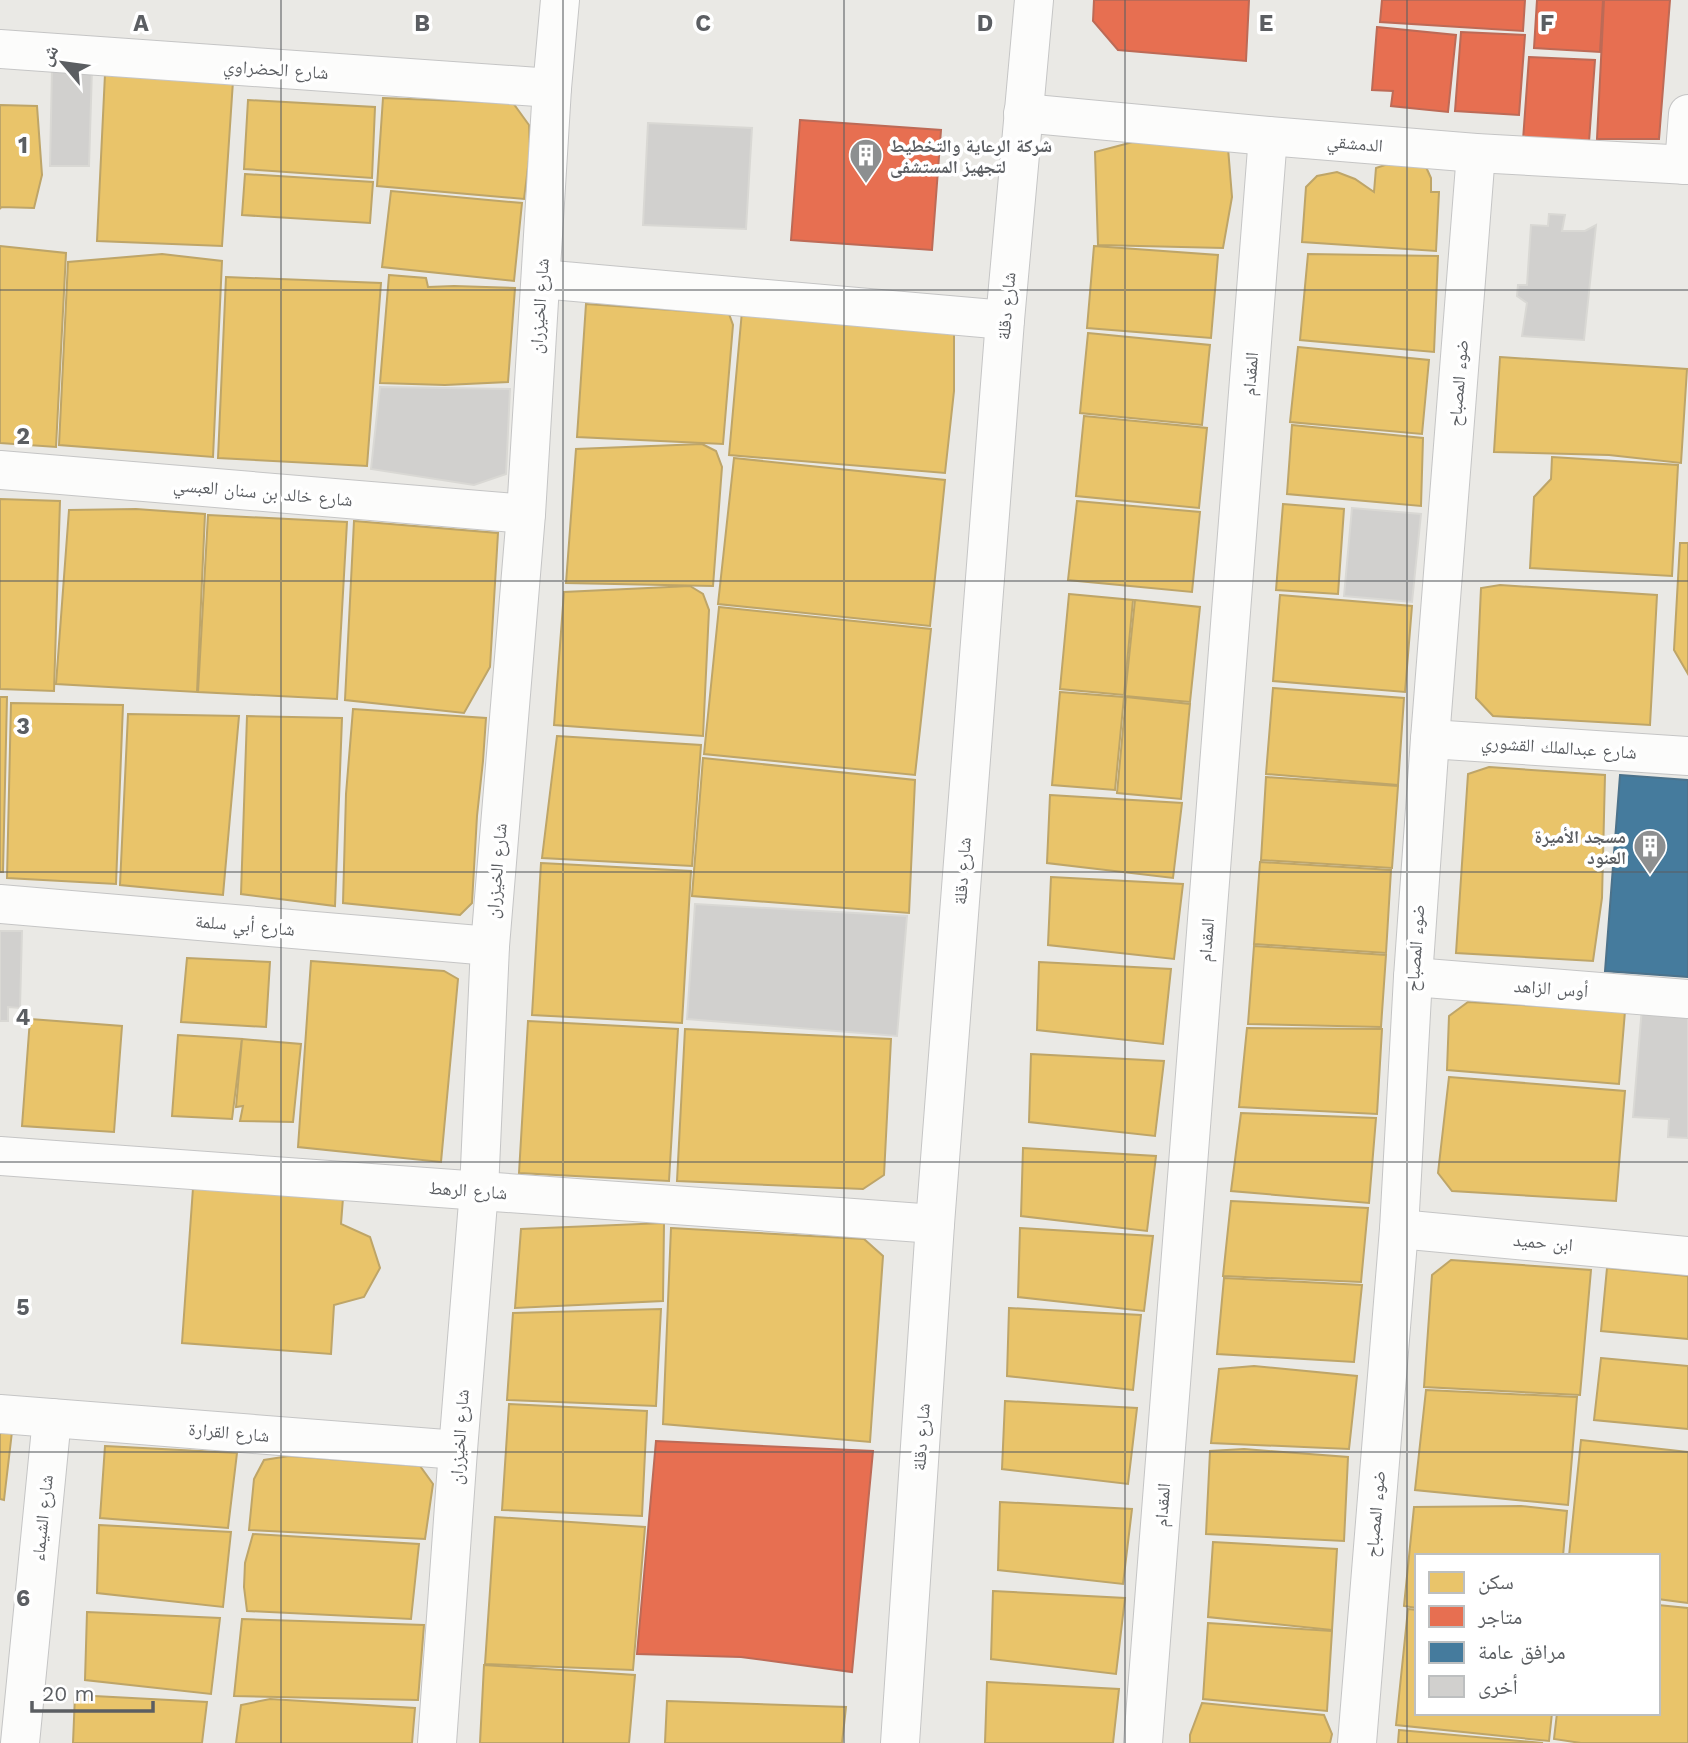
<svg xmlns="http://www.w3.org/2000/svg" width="1688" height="1743" viewBox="0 0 1688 1743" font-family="'Work Sans','Noto Naskh Arabic',sans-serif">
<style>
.homes{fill:#e9c46a;stroke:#bea568;stroke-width:2}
.shops{fill:#e76f51;stroke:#bd6a56;stroke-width:2}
.public{fill:#457b9d;stroke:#4c728b;stroke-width:2}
.building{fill:#d1d0ce;stroke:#d9d8d4;stroke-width:2}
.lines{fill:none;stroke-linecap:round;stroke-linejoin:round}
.minor-casing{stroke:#c5c5c5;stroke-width:40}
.minor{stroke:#fcfcfb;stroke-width:38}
.grid{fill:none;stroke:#5b5e62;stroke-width:2;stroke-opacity:0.55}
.labels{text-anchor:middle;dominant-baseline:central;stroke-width:7;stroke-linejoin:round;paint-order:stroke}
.street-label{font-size:18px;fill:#5b5e62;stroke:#fff}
.poi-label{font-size:18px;font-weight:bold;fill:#5b5e62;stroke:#fff;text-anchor:start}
.grid-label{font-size:23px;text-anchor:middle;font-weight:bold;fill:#5b5e62;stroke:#fff;stroke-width:7;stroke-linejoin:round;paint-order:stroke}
</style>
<rect width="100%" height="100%" fill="#eae9e5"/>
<!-- homes -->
<g class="homes">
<path d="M105 74 233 81 222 246 97 241Z"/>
<path d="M383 98 513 103 529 125 530 151 524 199 377 186Z"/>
<path d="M248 100 375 107 372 178 244 169Z"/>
<path d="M0 105 37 106 42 175 34 208 1 207 0 209Z"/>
<path d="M1133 142 1228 148 1232 197 1223 248 1098 245 1095 152Z"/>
<path d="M1391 163 1426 167 1431 178V192H1439L1436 251 1302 242 1306 187 1317 176 1337 172 1355 179 1374 192 1376 168Z"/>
<path d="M245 174 373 182 370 223 242 215Z"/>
<path d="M391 191 522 203 514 281 382 267Z"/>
<path d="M0 246 66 253 56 447 0 443Z"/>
<path d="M1094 246 1218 255 1211 338 1087 328Z"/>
<path d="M162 254 222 261 213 457 59 445 68 262Z"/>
<path d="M1308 254 1438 256 1434 352 1300 340Z"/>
<path d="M389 275 426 278 428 287 454 286 515 288 508 382 445 385 380 383Z"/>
<path d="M226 277 381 283 367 466 218 458Z"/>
<path d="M586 304 729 314 733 325 723 444 577 437Z"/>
<path d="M742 311 954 333V391L945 473 729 455Z"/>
<path d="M1088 333 1210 345 1202 425 1080 413Z"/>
<path d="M1298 347 1429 360 1422 434 1290 422Z"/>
<path d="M1500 357 1687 369 1681 463 1609 455 1494 452Z"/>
<path d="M1084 416 1207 428 1199 508 1076 496Z"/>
<path d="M1292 425 1423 438 1421 506 1287 494Z"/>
<path d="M702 444 716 451 722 467 713 586 566 583 576 449Z"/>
<path d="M1552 457 1678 465 1672 576 1530 568 1534 497 1551 479Z"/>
<path d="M734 458 945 480 930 626 718 604Z"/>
<path d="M0 499 60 501 54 691 0 689Z"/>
<path d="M1077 501 1200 512 1192 592 1068 580Z"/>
<path d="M1283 504 1344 509 1338 594 1276 590Z"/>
<path d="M136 509 205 514 197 692 56 684 69 510Z"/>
<path d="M208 515 347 522 337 699 198 692Z"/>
<path d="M354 521 498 533 490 667 464 713 345 700Z"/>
<path d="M1680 543H1688V674L1674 650Z"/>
<path d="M1500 585 1657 595 1650 725 1493 716 1476 698 1481 588Z"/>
<path d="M690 586 703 594 709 610 703 736 554 725 564 592Z"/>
<path d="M1069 594 1133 600 1124 695 1060 689Z"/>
<path d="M1280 595 1412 606 1405 692 1273 681Z"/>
<path d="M1135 600 1200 607 1190 702 1125 696Z"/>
<path d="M719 607 931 629 915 775 704 754Z"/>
<path d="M1273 688 1404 698 1398 785 1266 774Z"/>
<path d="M1060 692 1124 697 1115 790 1052 785Z"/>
<path d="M0 697H7L3 872H0Z"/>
<path d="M1126 697 1190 704 1181 799 1117 793Z"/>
<path d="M11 703 123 705 116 884 7 878Z"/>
<path d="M353 709 486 718 483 761 477 816 472 903 460 915 343 903 346 794Z"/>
<path d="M128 714 239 716 223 895 120 885Z"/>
<path d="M247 716 342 718 335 906 241 894Z"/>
<path d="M557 736 701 745 692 866 542 858Z"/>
<path d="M703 758 915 780 909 913 692 896Z"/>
<path d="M1489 767 1605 775 1602 898 1593 961 1456 953 1468 774Z"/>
<path d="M1266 777 1398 786 1392 868 1261 860Z"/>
<path d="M1050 795 1182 803 1173 878 1047 863Z"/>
<path d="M1260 862 1391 870 1386 953 1254 944Z"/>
<path d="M541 863 691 871 682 1023 532 1015Z"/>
<path d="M1051 877 1183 884 1174 959 1048 945Z"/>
<path d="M1254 946 1386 955 1381 1027 1248 1024Z"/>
<path d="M187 958 270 962 266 1027 181 1022Z"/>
<path d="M311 961 444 971 458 979 441 1162 298 1147Z"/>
<path d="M1039 962 1171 969 1163 1044 1037 1030Z"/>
<path d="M1468 1002 1625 1011 1619 1084 1447 1070 1449 1016Z"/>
<path d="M30 1019 122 1026 114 1132 22 1126Z"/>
<path d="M528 1021 678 1029 669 1181 519 1173Z"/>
<path d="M1247 1028 1382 1029 1377 1114 1239 1107Z"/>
<path d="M685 1029 891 1039 884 1175 863 1189 677 1181Z"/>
<path d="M178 1035 242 1039 232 1119 172 1116Z"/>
<path d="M242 1039 301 1044 293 1122 240 1121 243 1106 236 1107Z"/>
<path d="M1031 1054 1164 1061 1155 1136 1029 1122Z"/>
<path d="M1449 1077 1625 1091 1616 1201 1452 1191 1438 1173Z"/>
<path d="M1241 1113 1376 1118 1369 1203 1231 1191Z"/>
<path d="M1023 1148 1156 1156 1147 1231 1021 1216Z"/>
<path d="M193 1188 343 1198 341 1224 370 1237 380 1268 364 1297 334 1305 331 1354 182 1343Z"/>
<path d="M1231 1201 1368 1208 1361 1282 1223 1276Z"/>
<path d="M664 1223 663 1301 515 1308 521 1229Z"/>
<path d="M671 1228 864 1239 883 1256 870 1442 663 1424Z"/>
<path d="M1020 1228 1153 1236 1144 1311 1018 1297Z"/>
<path d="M1451 1260 1591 1270 1580 1395 1424 1387 1432 1275Z"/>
<path d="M1607 1268 1688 1276V1339L1601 1331Z"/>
<path d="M1224 1278 1362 1285 1354 1362 1217 1354Z"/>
<path d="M1009 1308 1141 1315 1133 1390 1007 1376Z"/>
<path d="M661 1309 656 1406 507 1400 513 1313Z"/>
<path d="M1601 1358 1688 1366V1429L1594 1420Z"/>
<path d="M1254 1366 1357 1376 1349 1449 1211 1443 1219 1369Z"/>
<path d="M1426 1390 1577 1397 1568 1505 1415 1490Z"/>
<path d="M1005 1401 1137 1408 1128 1484 1002 1469Z"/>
<path d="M509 1404 647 1411 642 1516 502 1510Z"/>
<path d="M0 1422 13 1423 4 1500 0 1499Z"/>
<path d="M1581 1440 1688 1452V1603L1658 1599V1556H1569Z"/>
<path d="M105 1446 237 1453 228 1528 100 1518Z"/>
<path d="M1244 1449 1348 1457 1344 1541 1206 1534 1210 1451Z"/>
<path d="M289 1456 420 1466 433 1484 425 1539 249 1530 254 1479 264 1460Z"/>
<path d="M1000 1502 1132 1509 1123 1584 998 1570Z"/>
<path d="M1521 1506 1567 1511 1563 1556H1417V1608L1404 1606 1414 1507Z"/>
<path d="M495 1517 645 1527 633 1670 485 1664Z"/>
<path d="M99 1525 231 1532 223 1607 97 1593Z"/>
<path d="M253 1534 419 1544 411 1619 247 1611 244 1587 245 1563Z"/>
<path d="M1213 1542 1337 1549 1332 1630 1208 1617Z"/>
<path d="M993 1591 1125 1598 1116 1674 991 1659Z"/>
<path d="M1658 1605 1688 1608V1743H1581L1554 1739 1557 1713H1658Z"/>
<path d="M1408 1609 1417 1610V1713H1552L1549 1741 1396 1725Z"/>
<path d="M87 1612 220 1618 211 1694 85 1680Z"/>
<path d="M242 1619 424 1625 418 1700 234 1696Z"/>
<path d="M1208 1623 1332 1631 1327 1711 1203 1699Z"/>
<path d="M484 1665 635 1675 629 1743H480Z"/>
<path d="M987 1682 1119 1689 1113 1743H985Z"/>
<path d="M75 1695 207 1702 202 1743H73Z"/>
<path d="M270 1699 415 1708 412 1743H236L241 1705Z"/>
<path d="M667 1701 846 1707 842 1743H665Z"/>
<path d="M1202 1703 1324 1715 1332 1734 1330 1743H1190V1735Z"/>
<path d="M1399 1730 1543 1743H1398Z"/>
</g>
<!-- shops -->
<g class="shops">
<path d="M1094 0H1249L1246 61 1118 50 1093 21Z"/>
<path d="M1382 0H1525L1523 31 1380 22Z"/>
<path d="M1537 0H1603L1600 52 1534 48Z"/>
<path d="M1604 0H1670L1659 139H1597Z"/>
<path d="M1377 27 1456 35 1448 112 1391 106 1393 91 1372 90Z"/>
<path d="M1461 32 1525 35 1519 115 1455 111Z"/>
<path d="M1529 57 1595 60 1589 142 1523 140Z"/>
<path d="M800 120 941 130 932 250 791 240Z"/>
<path d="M656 1441 873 1451 852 1672 741 1657 637 1654Z"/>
</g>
<!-- public -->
<path class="public" d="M1620 775 1688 780V977L1605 971Z"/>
<!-- building -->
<g class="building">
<path d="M52 68 92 69 89 166H50Z"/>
<path d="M648 123 752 128 746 229 643 225Z"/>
<path d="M1549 214 1565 215 1562 231H1585L1596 225 1584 340 1522 336 1527 303 1517 296 1518 285H1527L1531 225 1548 226Z"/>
<path d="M380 387 510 389 506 474 474 485 371 469Z"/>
<path d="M1352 508 1421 514 1412 602 1344 596Z"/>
<path d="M695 904 907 916 897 1036 687 1019Z"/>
<path d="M0 931H22L20 1008 8 1007V1021H0Z"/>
<path d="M1642 1007 1688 1011V1138L1668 1137 1669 1119 1633 1117Z"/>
</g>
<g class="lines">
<defs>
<g id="minor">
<path d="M0 49 552 88"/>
<path d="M1023 113 1268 136 1476 153 1688 165"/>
<path d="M1684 165 1688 114"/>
<path d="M541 279 1005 320"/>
<path d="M0 470 526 514"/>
<path d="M1430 739 1688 756"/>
<path d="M0 904 490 946"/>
<path d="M1413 977 1688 999"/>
<path d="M0 1156 935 1224"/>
<path d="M1399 1229 1688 1256"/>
<path d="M0 1414 458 1450"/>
<path d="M20 1743 52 1418"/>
<path d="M437 1743 458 1450 479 1190 490 946 526 514 552 88 560 0"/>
<path d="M900 1743 935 1224 1005 320 1034 0"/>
<path d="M1143 1743 1268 136"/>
<path d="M1357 1743 1399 1229 1413 977 1430 739 1476 153"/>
</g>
</defs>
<!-- minor casing -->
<use href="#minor" class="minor-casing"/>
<!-- minor -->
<use href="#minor" class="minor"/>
</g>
<!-- grid -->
<path class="grid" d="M281 0V1743M563 0V1743M844 0V1743M1125 0V1743M1407 0V1743M0 290H1688M0 581H1688M0 872H1688M0 1162H1688M0 1452H1688"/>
<!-- icons -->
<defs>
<symbol id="building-pin" viewBox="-11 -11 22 30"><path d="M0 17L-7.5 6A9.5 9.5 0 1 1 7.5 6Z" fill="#8d8f90" stroke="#fff"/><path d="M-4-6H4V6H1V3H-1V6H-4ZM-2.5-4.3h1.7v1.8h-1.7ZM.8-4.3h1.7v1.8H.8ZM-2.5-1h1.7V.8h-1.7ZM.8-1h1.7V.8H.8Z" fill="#fff"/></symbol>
</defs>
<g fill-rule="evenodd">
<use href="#building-pin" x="847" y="136" width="38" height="52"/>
<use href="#building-pin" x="1631" y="827" width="38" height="52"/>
</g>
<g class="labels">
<!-- street labels -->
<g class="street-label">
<text transform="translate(276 69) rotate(4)">شارع الحضراوي</text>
<text transform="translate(1355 143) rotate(5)">الدمشقي</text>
<text transform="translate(539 306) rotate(-86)">شارع الخيزران</text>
<text transform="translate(1006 306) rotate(-85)">شارع دقلة</text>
<text transform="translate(1250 374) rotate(-86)">المقدام</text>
<text transform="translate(1458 383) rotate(-85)">ضوء المصباح</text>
<text transform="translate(263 492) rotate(5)">شارع خالد بن سنان العبسي</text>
<text transform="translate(1559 747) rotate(4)">شارع عبدالملك القشوري</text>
<text transform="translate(496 871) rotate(-85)">شارع الخيزران</text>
<text transform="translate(962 871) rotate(-86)">شارع دقلة</text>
<text transform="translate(245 925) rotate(5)">شارع أبي سلمة</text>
<text transform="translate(1206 940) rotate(-86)">المقدام</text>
<text transform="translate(1415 948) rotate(-86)">ضوء المصباح</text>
<text transform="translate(1551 988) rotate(4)">أوس الزاهد</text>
<text transform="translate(468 1190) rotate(4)">شارع الرهط</text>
<text transform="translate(1543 1242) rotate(5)">ابن حميد</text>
<text transform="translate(229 1432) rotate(5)">شارع القرارة</text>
<text transform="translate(459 1437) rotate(-86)">شارع الخيزران</text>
<text transform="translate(921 1437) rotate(-86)">شارع دقلة</text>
<text transform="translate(1162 1505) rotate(-86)">المقدام</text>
<text transform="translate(1375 1514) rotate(-85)">ضوء المصباح</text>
<text transform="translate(42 1518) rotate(-84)">شارع الشيماء</text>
</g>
<!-- poi labels -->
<g class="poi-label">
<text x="890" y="145">شركة الرعاية والتخطيط<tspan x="890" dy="21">لتجهيز المستشفى</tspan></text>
<text x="1626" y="836" text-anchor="end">مسجد الأميرة<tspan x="1626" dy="21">العنود</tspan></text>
</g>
</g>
<g class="grid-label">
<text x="141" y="31">A</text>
<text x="422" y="31">B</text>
<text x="703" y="31">C</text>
<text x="985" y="31">D</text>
<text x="1266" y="31">E</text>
<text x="1547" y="31">F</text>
<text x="23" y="153">1</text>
<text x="23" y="444">2</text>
<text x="23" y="734">3</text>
<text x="23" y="1025">4</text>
<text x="23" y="1315">5</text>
<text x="23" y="1606">6</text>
</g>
<!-- legend -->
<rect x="1415" y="1554" width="245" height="161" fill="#ffffff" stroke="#bdbfc0" stroke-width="2"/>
<rect x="1429" y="1572" width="35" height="21" fill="#e9c46a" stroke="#bdbfc0" stroke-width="2"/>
<text x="1478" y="1589" font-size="21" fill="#5b5e62">سكن</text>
<rect x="1429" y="1606" width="35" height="21" fill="#e76f51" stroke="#bdbfc0" stroke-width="2"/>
<text x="1478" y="1624" font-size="21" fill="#5b5e62">متاجر</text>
<rect x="1429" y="1642" width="35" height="21" fill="#457b9d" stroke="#bdbfc0" stroke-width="2"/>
<text x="1478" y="1659" font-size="21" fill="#5b5e62">مرافق عامة</text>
<rect x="1429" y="1676" width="35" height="21" fill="#d1d0ce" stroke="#bdbfc0" stroke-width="2"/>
<text x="1478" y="1694" font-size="21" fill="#5b5e62">أخرى</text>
<!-- north arrow -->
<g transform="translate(63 63) rotate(299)" stroke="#ffffff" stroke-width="5" paint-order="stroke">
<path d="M0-5L12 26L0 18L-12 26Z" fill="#5b5e62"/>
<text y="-10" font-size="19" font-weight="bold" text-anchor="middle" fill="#5b5e62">ش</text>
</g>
<!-- scale -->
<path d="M32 1701v10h121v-10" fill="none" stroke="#5b5e62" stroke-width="3.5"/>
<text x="42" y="1701" font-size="21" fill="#5b5e62" stroke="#ffffff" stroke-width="5" paint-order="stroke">20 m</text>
</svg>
